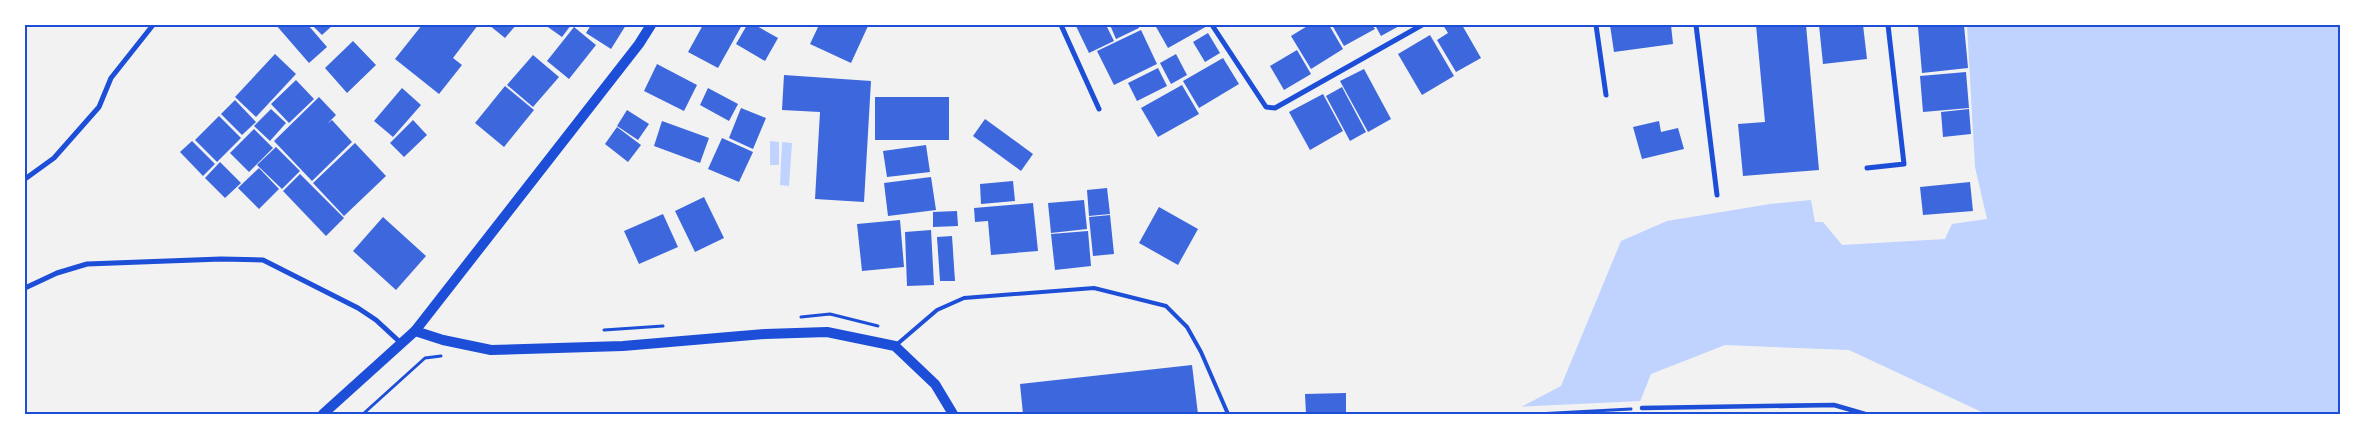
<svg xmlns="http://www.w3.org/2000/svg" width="2365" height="439" viewBox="0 0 2365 439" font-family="Quicksand,sans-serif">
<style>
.water{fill:#bfd3fe}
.pier{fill:#f2f2f2}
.building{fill:#3d67dc}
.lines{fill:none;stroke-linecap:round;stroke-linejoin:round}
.path{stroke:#1d4ed8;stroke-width:3}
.service{stroke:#1d4ed8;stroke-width:4}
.pedestrian{stroke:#1d4ed8;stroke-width:4.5}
.minor{stroke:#1d4ed8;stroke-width:5}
.secondary{stroke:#1d4ed8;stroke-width:10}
.neatline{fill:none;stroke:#1d4ed8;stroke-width:2}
</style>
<rect width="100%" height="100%" fill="#f2f2f2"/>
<!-- water -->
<g class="water">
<path d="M1967 25H2340V414H1986L1849 350 1725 345 1651 374 1635 414H1508L1561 386 1621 241 1667 221 1770 204 1811 200 1815 222H1823L1842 245 1945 239 1952 224 1987 219 1975 167Z"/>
<path d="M770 141 779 142V165H770Z"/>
<path d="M782 142 792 143 789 186 780 185Z"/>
</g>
<!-- pier -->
<path class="pier" d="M1641 401 1638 414H1506L1515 407Z"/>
<!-- building -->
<g class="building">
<path d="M276 25H308L327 47 309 63Z"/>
<path d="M312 25H333L322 35Z"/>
<path d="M422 25H478L453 58 462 65 439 94 395 59Z"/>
<path d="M489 25H516L505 38Z"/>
<path d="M545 25H571L562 37Z"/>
<path d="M591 25H626L611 49 586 33Z"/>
<path d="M703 25H742L718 68 688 52Z"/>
<path d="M747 25H755L778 38 765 61 736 44Z"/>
<path d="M819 25 868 26 851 63 810 44Z"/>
<path d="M1077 25H1106L1114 41 1089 53 1076 26Z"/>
<path d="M1110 25H1138L1139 28 1116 39Z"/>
<path d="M1155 25H1209L1168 48Z"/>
<path d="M1309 25H1329L1343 49 1311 69 1291 36Z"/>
<path d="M1332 25H1372L1375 29 1344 46Z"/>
<path d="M1375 25H1401L1381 36Z"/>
<path d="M1443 25H1462L1481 58 1456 72 1437 40 1448 33Z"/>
<path d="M1610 25H1671L1673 44 1614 52Z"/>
<path d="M1756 25H1806L1819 170 1743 176 1738 124 1765 122Z"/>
<path d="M1819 25H1863L1867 59 1823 64Z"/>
<path d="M1941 25H1964L1968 68 1922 73 1918 27Z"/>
<path d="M574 27 596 45 569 79 547 61Z"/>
<path d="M1141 30 1157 64 1114 85 1097 51Z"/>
<path d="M1208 33 1220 53 1205 62 1193 42Z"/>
<path d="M1430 35 1454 76 1422 95 1398 54Z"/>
<path d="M353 41 376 65 347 93 325 68Z"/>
<path d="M1297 50 1311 74 1284 90 1270 66Z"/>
<path d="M275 54 296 74 256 117 235 97Z"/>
<path d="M1176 54 1187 75 1171 84 1160 63Z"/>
<path d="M533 55 559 77 533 107 507 85Z"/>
<path d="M1223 58 1239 84 1199 108 1183 81Z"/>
<path d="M657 64 697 85 684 111 644 91Z"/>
<path d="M1158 68 1167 86 1137 101 1128 83Z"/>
<path d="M1364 69 1391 119 1368 132 1340 81Z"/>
<path d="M1966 72 1969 108 1923 112 1920 76Z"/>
<path d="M784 75 871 81 864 202 815 199 820 112 782 110Z"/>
<path d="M296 80 314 99 289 123 271 104Z"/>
<path d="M1182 85 1199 114 1158 137 1141 108Z"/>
<path d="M505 86 534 110 504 147 475 123Z"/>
<path d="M1342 87 1366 132 1350 141 1326 96Z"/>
<path d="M402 88 421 105 393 137 374 121Z"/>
<path d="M708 88 738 104 729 121 700 105Z"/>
<path d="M1323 94 1343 131 1310 150 1289 112Z"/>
<path d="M319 97 336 115 327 124 332 120 352 142 312 181 274 141Z"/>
<rect x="875" y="97" width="74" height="43"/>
<path d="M235 100 256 122 242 135 221 114Z"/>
<path d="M741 108 766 118 753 149 729 138Z"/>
<path d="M271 109 286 123 270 141 254 126Z"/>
<path d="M1969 109 1971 134 1943 137 1941 112Z"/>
<path d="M627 110 649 124 638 140 617 126Z"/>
<path d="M219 116 241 138 217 162 195 140Z"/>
<path d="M985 119 1033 154 1021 171 973 136Z"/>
<path d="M413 120 427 135 404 157 390 143Z"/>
<path d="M662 121 709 138 700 163 654 146Z"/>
<path d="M1659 121 1661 132 1678 128 1684 149 1642 159 1633 127Z"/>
<path d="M617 127 641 145 628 162 605 144Z"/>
<path d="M254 129 273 148 249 172 230 153Z"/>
<path d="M722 138 753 152 739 182 708 169Z"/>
<path d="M192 141 215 164 203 176 180 152Z"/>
<path d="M355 143 386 176 344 216 313 183Z"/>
<path d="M926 145 930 172 887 177 883 151Z"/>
<path d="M276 147 300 171 282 189 257 165Z"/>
<path d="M220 162 241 183 225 198 205 178Z"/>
<path d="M259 168 279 189 259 209 238 188Z"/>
<path d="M300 174 344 218 326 236 283 191Z"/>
<path d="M931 177 936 210 888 216 884 183Z"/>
<path d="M1013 181 1015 201 981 204 980 184Z"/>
<path d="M1970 182 1973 211 1923 215 1920 187Z"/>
<path d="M1107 188 1110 214 1089 216 1087 190Z"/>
<path d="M704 197 724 238 695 252 675 211Z"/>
<path d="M1084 200 1087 229 1051 233 1048 203Z"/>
<path d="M1033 203 1038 251 991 255 988 221 975 222 974 208Z"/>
<path d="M1159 207 1198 229 1178 265 1139 243Z"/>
<path d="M957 211 958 226 933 227V212Z"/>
<path d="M663 214 678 247 639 264 624 231Z"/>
<path d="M1110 215 1114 254 1093 256 1089 217Z"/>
<path d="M383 217 426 256 396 290 353 251Z"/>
<path d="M900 220 904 267 862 271 857 224Z"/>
<path d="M931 230 934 285 907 286 905 232Z"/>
<path d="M1088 231 1091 266 1055 270 1051 234Z"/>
<path d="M952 236 955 281H940L937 237Z"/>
<path d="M1192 365 1198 414H1023L1020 384Z"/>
<path d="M1346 393V414H1306L1305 394Z"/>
</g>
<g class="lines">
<!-- path -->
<g class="path">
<path d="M801 317 830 314 878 326"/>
<path d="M604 330 663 326"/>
<path d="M363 414 425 358 441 356"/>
<path d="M1536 414 1631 409"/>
</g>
<!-- service -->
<path class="service" d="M895 346 937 310 964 298 1094 288 1166 306 1187 327 1201 352 1228 414"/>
<!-- pedestrian -->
<path class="pedestrian" d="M1642 408 1834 405 1865 414"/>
<!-- minor -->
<g class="minor">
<path d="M1061 25 1099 109"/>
<path d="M1212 25 1266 107 1275 108 1422 25"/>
<path d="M1596 25 1606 95"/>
<path d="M1696 25 1717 195"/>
<path d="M1867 168 1904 164 1888 25"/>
<path d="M25 179 54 158 99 107 111 78 153 25"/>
<path d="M25 288 57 273 87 264 221 259 263 260 358 308 376 320 402 344"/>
</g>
<!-- secondary -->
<g class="secondary">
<path d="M415 331 443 340 491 350 623 346 765 334 827 332 895 346 935 384 953 414"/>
<path d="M323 414 415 331 639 44 651 25"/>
</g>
</g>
<!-- border -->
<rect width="2365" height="439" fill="none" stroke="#ffffff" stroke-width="52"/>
<rect x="26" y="26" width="2313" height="387" class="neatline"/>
</svg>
